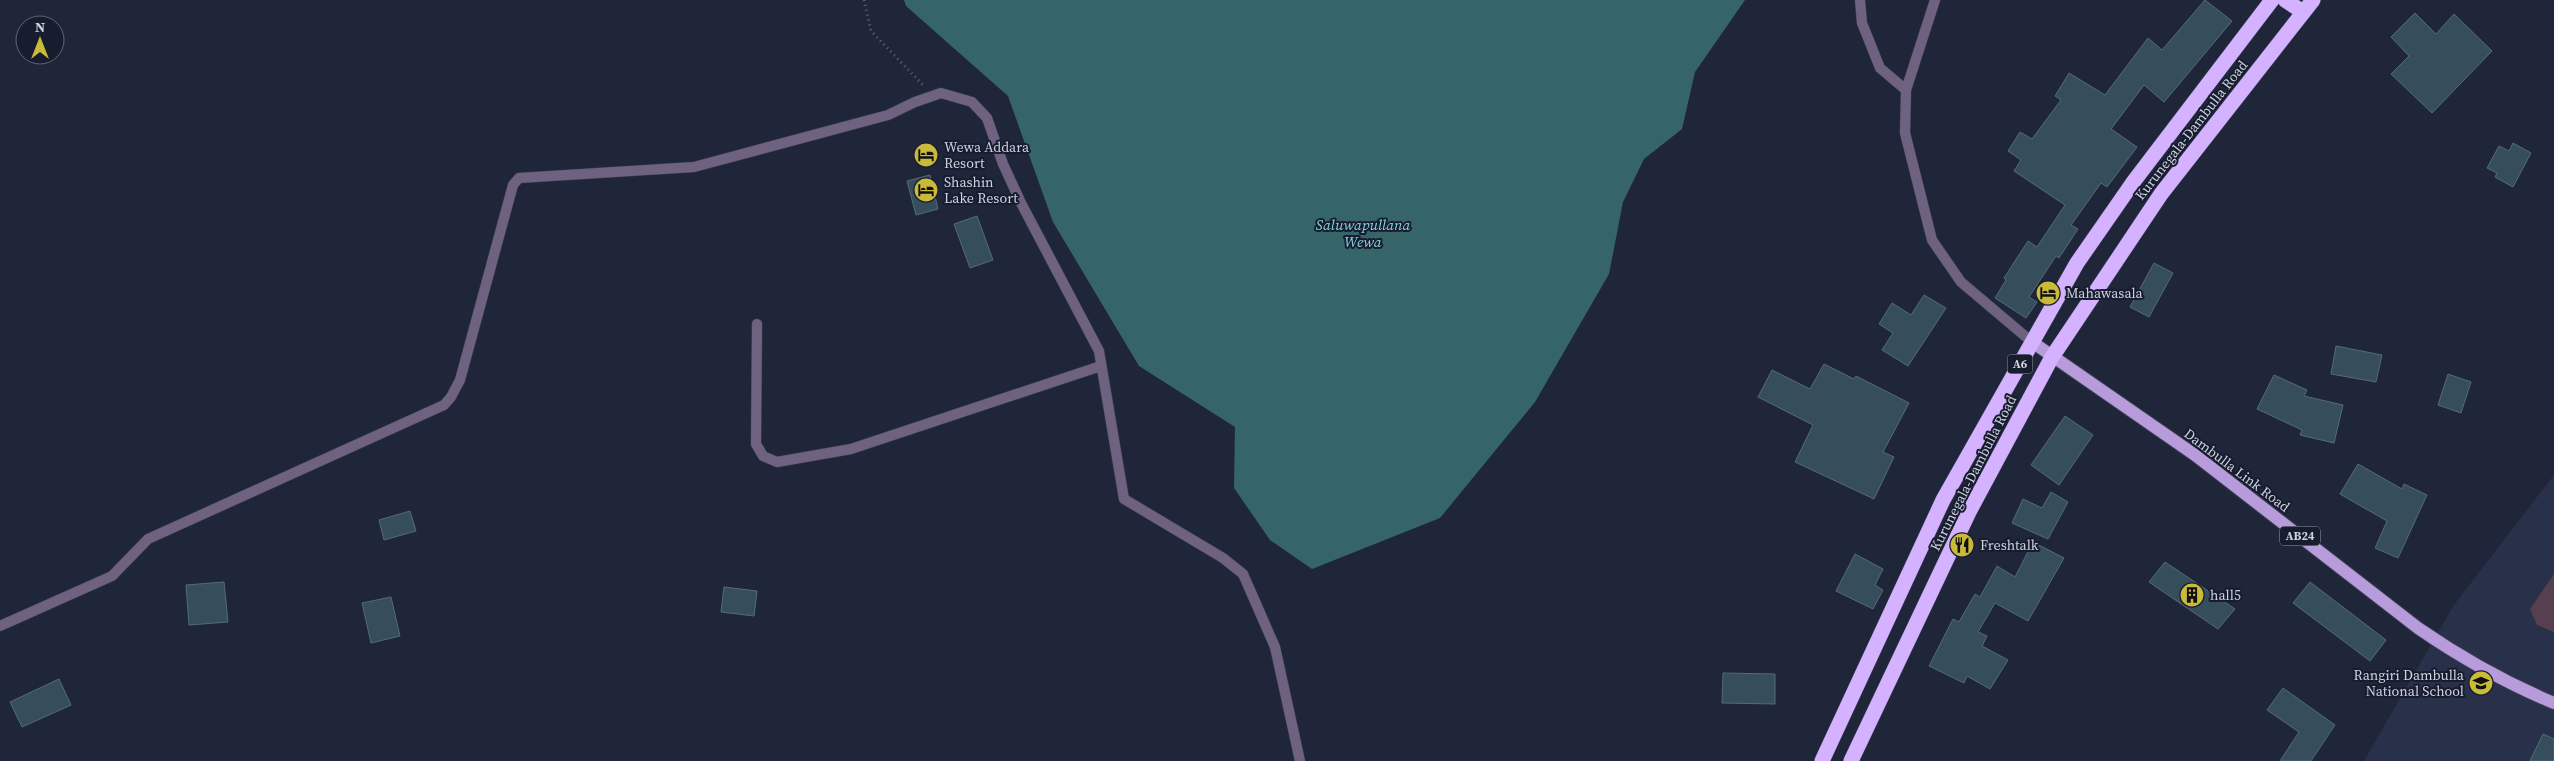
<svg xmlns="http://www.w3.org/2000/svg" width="2554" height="761" viewBox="0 0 2554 761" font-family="'Source Serif 4',serif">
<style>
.built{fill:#29314a}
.green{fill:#56404f}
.water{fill:#366569}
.building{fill:#364d5c;stroke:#536b7a}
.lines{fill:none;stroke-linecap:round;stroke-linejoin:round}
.street-casing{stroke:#3c4154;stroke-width:11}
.primary-casing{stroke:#3c4154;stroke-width:14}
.highway-casing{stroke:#3c4154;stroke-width:16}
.path{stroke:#5f6576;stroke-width:3;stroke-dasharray:1 4;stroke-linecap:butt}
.street{stroke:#6f6280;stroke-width:10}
.primary{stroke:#b89bdb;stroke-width:12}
.highway{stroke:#d5b2ff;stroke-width:15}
.labels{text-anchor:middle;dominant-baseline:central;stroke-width:4;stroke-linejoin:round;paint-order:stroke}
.shield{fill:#171c2f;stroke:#969baa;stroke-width:1}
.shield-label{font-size:12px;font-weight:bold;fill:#cdd1de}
.street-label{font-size:14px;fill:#cdd1de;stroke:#171c2f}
.poi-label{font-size:14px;fill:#cdd1de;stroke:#171c2f;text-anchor:start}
.water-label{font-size:15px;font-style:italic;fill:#82d5dd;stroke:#171c2f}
</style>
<rect width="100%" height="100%" fill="#20263a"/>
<!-- built -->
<path class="built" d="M2554 475V761H2364L2454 605Z"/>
<!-- green -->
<path class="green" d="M2554 574V632L2537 625 2530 609Z"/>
<!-- water -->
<path class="water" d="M904 0H1745L1695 72 1682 129 1644 159 1623 202 1609 274 1535 402 1440 518 1312 569 1270 540 1234 488 1235 427 1139 366 1053 222 1008 96 906 6Z"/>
<!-- building -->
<g class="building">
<path d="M2205 0 2232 21 2164 102 2144 85 2111 129 2137 147 2107 187 2101 183 2071 225 2078 229 2059 258 2056 256 2029 297 2037 302 2026 318 1995 298 2006 280 2004 278 2028 241 2037 247 2065 205 2014 171 2021 160 2008 151 2020 132 2032 139 2061 100 2055 96 2069 73 2105 95 2148 38 2162 50Z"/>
<path d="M2415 13 2436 34 2454 14 2492 51 2432 113 2391 74 2409 56 2391 37Z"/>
<path d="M2513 143 2531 153 2513 187 2495 177 2497 173 2487 168 2499 146 2509 151Z"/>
<path d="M930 175 938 209 916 215 907 181Z"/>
<path d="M977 216 993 260 970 268 954 224Z"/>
<path d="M2154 263 2173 273 2149 317 2130 307Z"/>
<path d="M1924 295 1946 308 1908 366 1882 350 1893 333 1879 324 1892 303 1911 315Z"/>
<path d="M2336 346 2382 355 2376 382 2331 374Z"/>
<path d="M1824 364 1854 379 1856 376 1909 403 1883 452 1894 457 1874 499 1795 462 1813 425 1758 397 1772 370 1810 389Z"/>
<path d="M2448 374 2471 382 2461 413 2438 405Z"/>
<path d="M2274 375 2307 390 2304 396 2343 405 2334 443 2300 435 2302 430 2257 409Z"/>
<path d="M2065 416 2093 435 2059 485 2031 465Z"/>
<path d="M2358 464 2402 489 2404 484 2427 495 2398 558 2375 548 2387 521 2340 494Z"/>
<path d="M2051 492 2068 502 2048 539 2012 523 2023 499 2042 508Z"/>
<path d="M410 511 416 531 384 540 379 520Z"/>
<path d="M2033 542 2064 558 2028 621 1995 603 1978 632 1987 636 1982 646 2008 660 1990 689 1967 676 1964 683 1929 666 1953 619 1959 622 1975 594 1980 597 1997 566 2015 577Z"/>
<path d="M1855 554 1883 569 1875 585 1883 590 1873 609 1836 591Z"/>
<path d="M2165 562 2235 609 2218 629 2149 582Z"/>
<path d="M224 582 228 622 189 625 186 585Z"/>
<path d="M2310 582 2386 640 2370 661 2293 603Z"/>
<path d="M724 587 757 591 754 616 721 612Z"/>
<path d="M391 597 400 636 371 643 362 603Z"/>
<path d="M1723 673 1775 674V704L1722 703Z"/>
<path d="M59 679 71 705 22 727 10 702Z"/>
<path d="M2283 688 2335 725 2311 761H2280L2299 732 2267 710Z"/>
<path d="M2543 734 2554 739V761H2530Z"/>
</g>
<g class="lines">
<defs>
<g id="street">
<path d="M1860 0 1862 23 1880 68 1906 90"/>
<path d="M1935 0 1906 90 1905 133 1932 240 1961 282 2032 342"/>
<path d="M757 324 756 444 763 456 777 462 851 449 1101 366"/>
<path d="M0 626 112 576 148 539 444 405 451 397 460 380 513 185 519 178 694 167 888 115 915 102 941 93 972 102 987 118 1003 164 1021 203 1099 351 1124 499 1223 558 1243 574 1275 647 1300 761"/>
</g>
<path id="primary" d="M2032 342 2195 455 2418 628C2460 657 2506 683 2554 703"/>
<g id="highway">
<path d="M2285 0 2303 12"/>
<path d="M1822 761 1943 500 2077 263 2134 181 2272 0"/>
<path d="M1851 761 1969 512 2052 357 2161 194 2313 0"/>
</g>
</defs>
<!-- street casing -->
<use href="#street" class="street-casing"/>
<!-- primary casing -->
<use href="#primary" class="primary-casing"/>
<!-- highway casing -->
<use href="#highway" class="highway-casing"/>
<!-- path -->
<path class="path" d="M864 0 871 31 923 85"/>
<!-- street -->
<use href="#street" class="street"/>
<!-- primary -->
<use href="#primary" class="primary"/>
<!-- highway -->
<use href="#highway" class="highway"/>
</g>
<!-- icons -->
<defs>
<symbol id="hotel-disc" viewBox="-11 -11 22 22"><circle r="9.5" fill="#c9ba3a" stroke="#171c2f"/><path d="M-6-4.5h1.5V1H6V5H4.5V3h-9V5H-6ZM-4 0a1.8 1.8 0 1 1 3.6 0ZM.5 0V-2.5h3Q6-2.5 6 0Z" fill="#111"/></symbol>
<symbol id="restaurant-disc" viewBox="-11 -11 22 22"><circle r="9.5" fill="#c9ba3a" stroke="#171c2f"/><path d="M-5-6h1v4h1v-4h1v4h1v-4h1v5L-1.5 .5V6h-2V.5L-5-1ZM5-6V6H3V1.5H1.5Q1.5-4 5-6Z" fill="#111"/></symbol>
<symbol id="building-disc" viewBox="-11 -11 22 22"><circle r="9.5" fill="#c9ba3a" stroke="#171c2f"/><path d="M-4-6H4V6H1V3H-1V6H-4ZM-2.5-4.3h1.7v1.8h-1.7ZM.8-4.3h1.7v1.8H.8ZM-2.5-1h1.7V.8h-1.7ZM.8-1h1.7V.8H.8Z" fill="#111"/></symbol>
<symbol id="school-disc" viewBox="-11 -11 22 22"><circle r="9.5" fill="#c9ba3a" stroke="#171c2f"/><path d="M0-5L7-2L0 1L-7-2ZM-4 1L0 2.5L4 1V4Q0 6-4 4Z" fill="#111"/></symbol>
</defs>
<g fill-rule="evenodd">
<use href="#hotel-disc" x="912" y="141" width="28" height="28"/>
<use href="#hotel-disc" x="912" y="176" width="28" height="28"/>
<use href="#hotel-disc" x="2034" y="279" width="28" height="28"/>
<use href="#restaurant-disc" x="1948" y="531" width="28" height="28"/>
<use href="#building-disc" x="2178" y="581" width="28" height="28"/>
<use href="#school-disc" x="2467" y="669" width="28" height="28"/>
</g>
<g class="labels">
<!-- shield labels -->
<g class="shield">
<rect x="2007.5" y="354.5" width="25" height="19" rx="4"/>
<rect x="2280" y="526.5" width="40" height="19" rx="4"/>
</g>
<g class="shield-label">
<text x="2020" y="364">A6</text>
<text x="2300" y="536">AB24</text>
</g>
<!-- street labels -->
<g class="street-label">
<text transform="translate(2191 130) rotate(-52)">Kurunegala-Dambulla Road</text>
<text transform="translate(2237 470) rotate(37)">Dambulla Link Road</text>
<text transform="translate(1973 473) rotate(-63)">Kurunegala-Dambulla Road</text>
</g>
<!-- poi labels -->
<g class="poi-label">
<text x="944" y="147">Wewa Addara<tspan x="944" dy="16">Resort</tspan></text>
<text x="944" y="182">Shashin<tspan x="944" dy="16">Lake Resort</tspan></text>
<text x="2066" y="293">Mahawasala</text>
<text x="1980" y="545">Freshtalk</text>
<text x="2210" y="595">hall5</text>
<text x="2464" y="675" text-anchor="end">Rangiri Dambulla<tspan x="2464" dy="16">National School</tspan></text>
</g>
<!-- water labels -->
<g class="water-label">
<text x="1363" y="224">Saluwapullana<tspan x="1363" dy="17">Wewa</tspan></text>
</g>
</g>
<!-- north arrow -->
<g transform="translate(40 40)"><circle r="24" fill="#171c2f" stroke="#606475"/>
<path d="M0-4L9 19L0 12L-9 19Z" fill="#c9ba3a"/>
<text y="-8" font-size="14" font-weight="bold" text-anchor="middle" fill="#cdd1de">N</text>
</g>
</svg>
